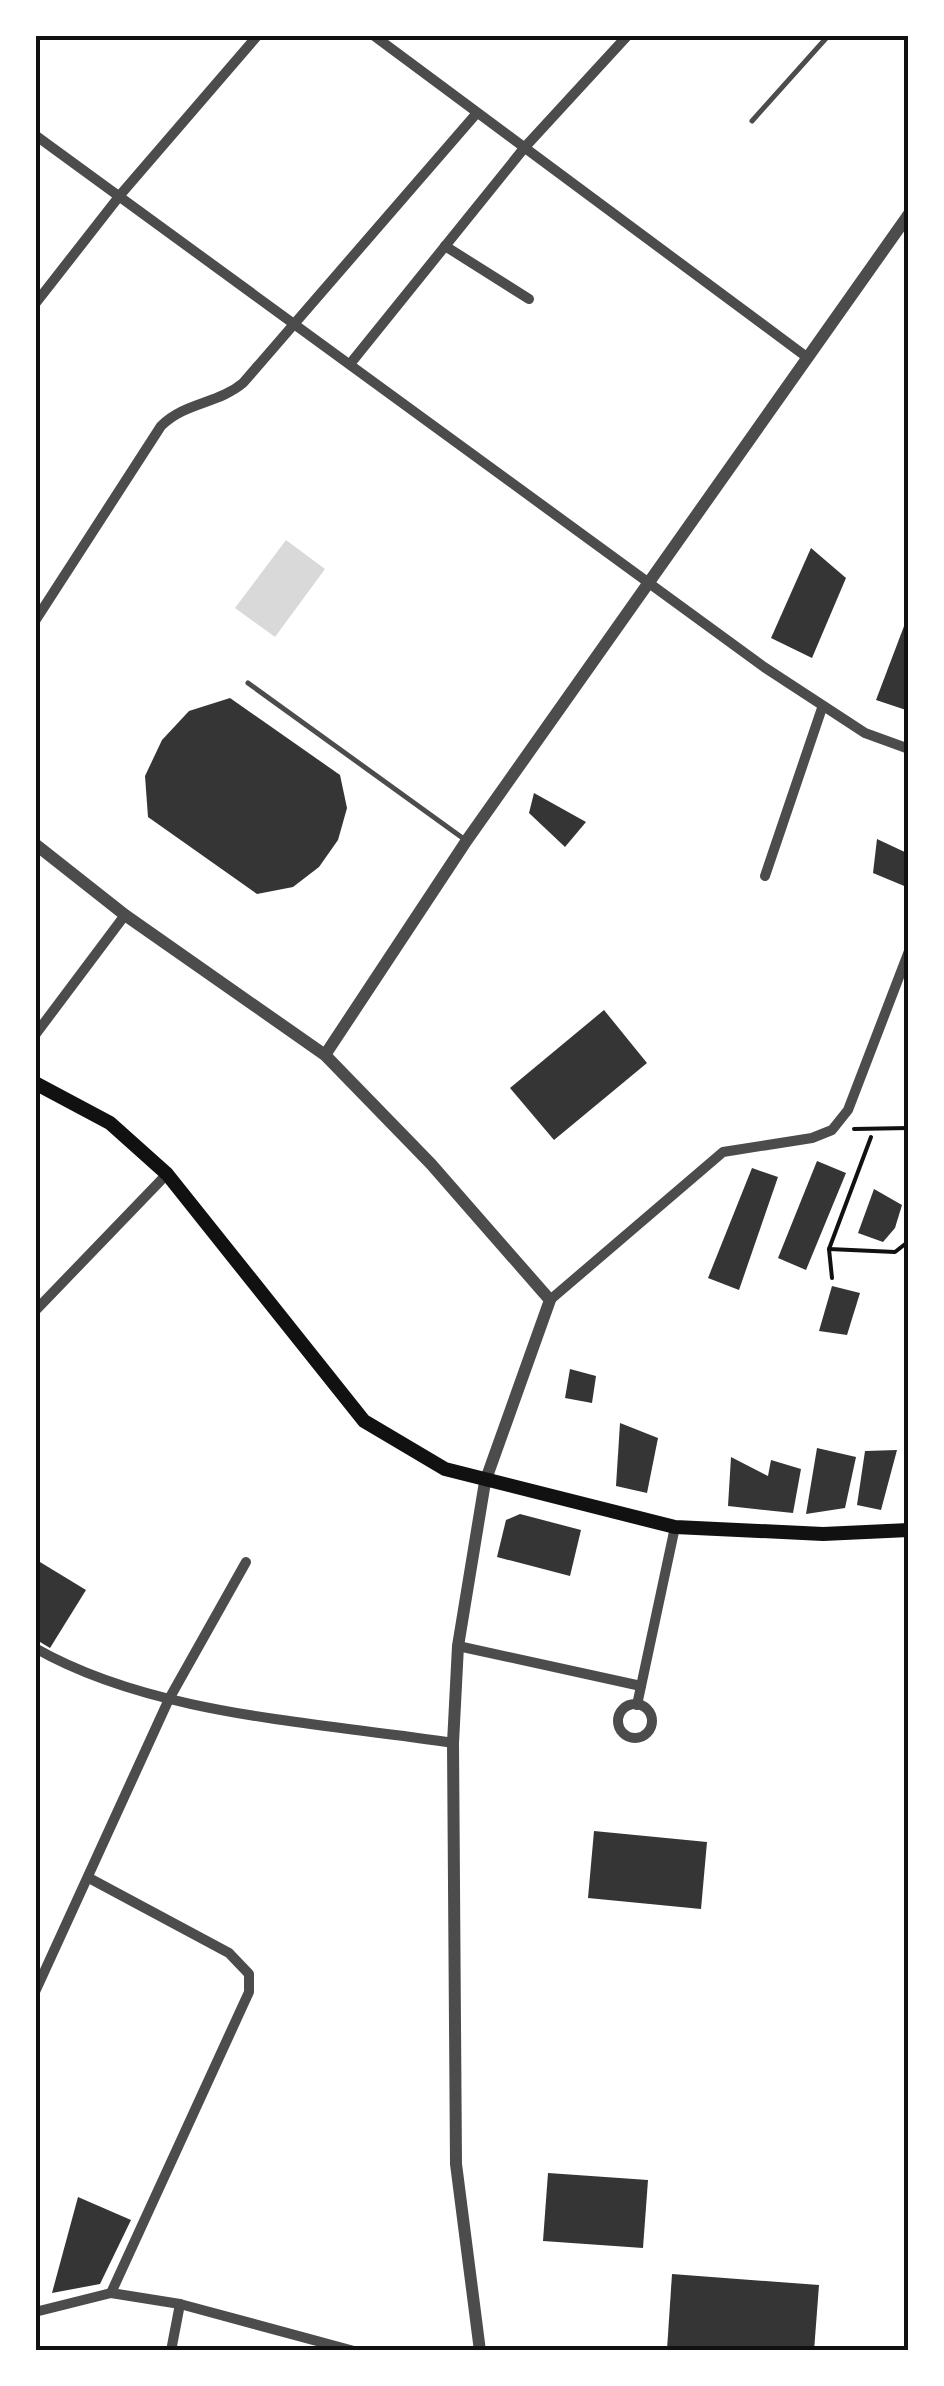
<svg xmlns="http://www.w3.org/2000/svg" width="944" height="2386" viewBox="0 0 944 2386" font-family="'Work Sans',sans-serif">
<style>
.water{fill:#d9d9d9}
.building{fill:#353535}
.lines{fill:none;stroke-linecap:round;stroke-linejoin:round}
.path{stroke:#111;stroke-width:4}
.service{stroke:#4c4c4c;stroke-width:5}
.minor{stroke:#4c4c4c;stroke-width:10}
.tertiary{stroke:#4c4c4c;stroke-width:12}
.secondary{stroke:#111;stroke-width:14}
.neatline{fill:none;stroke:#111;stroke-width:4}
</style>
<rect width="100%" height="100%" fill="#fff"/>
<!-- water -->
<path class="water" d="M286 540 325 569 275 637 235 608Z"/>
<!-- building -->
<g class="building">
<path d="M811 548 846 578 812 658 771 638Z"/>
<path d="M909 613V711L876 700Z"/>
<path d="M230 698 340 775 347 808 338 840 319 867 293 887 257 894 148 817 145 776 162 740 189 711Z"/>
<path d="M534 793 586 822 565 847 529 813Z"/>
<path d="M877 839 909 854V888L873 873Z"/>
<path d="M604 1010 647 1063 554 1140 510 1088Z"/>
<path d="M817 1161 846 1173 806 1270 778 1258Z"/>
<path d="M752 1168 778 1177 739 1290 708 1278Z"/>
<path d="M874 1189 902 1205 895 1228 883 1242 858 1233Z"/>
<path d="M832 1286 860 1293 847 1335 819 1331Z"/>
<path d="M570 1369 596 1376 592 1403 565 1398Z"/>
<path d="M620 1423 658 1438 647 1493 616 1486Z"/>
<path d="M817 1448 856 1457 845 1508 806 1514Z"/>
<path d="M897 1450 881 1510 857 1505 865 1451Z"/>
<path d="M731 1457 768 1476 771 1460 801 1469 793 1513 728 1506Z"/>
<path d="M520 1514 581 1530 570 1576 497 1557 506 1520Z"/>
<path d="M35 1559 86 1590 50 1648 35 1639Z"/>
<path d="M594 1831 707 1842 701 1909 588 1898Z"/>
<path d="M548 2173 648 2180 643 2248 543 2241Z"/>
<path d="M78 2197 131 2220 100 2284 52 2293Z"/>
<path d="M672 2274 819 2285 814 2351 667 2350Z"/>
</g>
<g class="lines">
<!-- path -->
<g class="path">
<path d="M854 1129 909 1128"/>
<path d="M829 1249 895 1252 909 1241"/>
<path d="M832 1278 829 1249 871 1137"/>
</g>
<!-- service -->
<g class="service">
<path d="M752 121 829 35"/>
<path d="M248 683 464 839"/>
</g>
<!-- minor -->
<g class="minor">
<path d="M373 35 808 358"/>
<path d="M35 135 764 667 865 733 909 749"/>
<path d="M445 246 529 299"/>
<path d="M35 304 121 194 258 35"/>
<path d="M350 364 525 147 628 35"/>
<path d="M35 621 161 426C185 402 218 404 243 383L476 114"/>
<path d="M765 876 822 708"/>
<path d="M35 1035 125 915"/>
<path d="M550 1300 723 1152 812 1138 832 1130 848 1110 909 951"/>
<path d="M35 1311 167 1174"/>
<path d="M458 1646 641 1686"/>
<path d="M35 1648C154 1716 318 1722 453 1743"/>
<circle cx="635" cy="1721" r="17"/>
<path d="M637 1705 675 1527"/>
<path d="M89 1878 229 1953 249 1974V1992L111 2293"/>
<path d="M35 1992 169 1699 246 1562"/>
<path d="M35 2312 111 2293 180 2304 354 2351"/>
<path d="M171 2351 180 2304"/>
</g>
<!-- tertiary -->
<g class="tertiary">
<path d="M35 844 125 915 325 1055 431 1164 550 1300 485 1482 458 1646 453 1743 456 2164 480 2351"/>
<path d="M325 1055 467 840 909 214"/>
</g>
<!-- secondary -->
<path class="secondary" d="M35 1083 110 1123 167 1174 364 1421 445 1469 675 1527 823 1534 909 1530"/>
</g>
<!-- border -->
<rect width="944" height="2386" fill="none" stroke="#ffffff" stroke-width="75"/>
<rect x="38" y="38" width="868" height="2310" class="neatline"/>
</svg>
